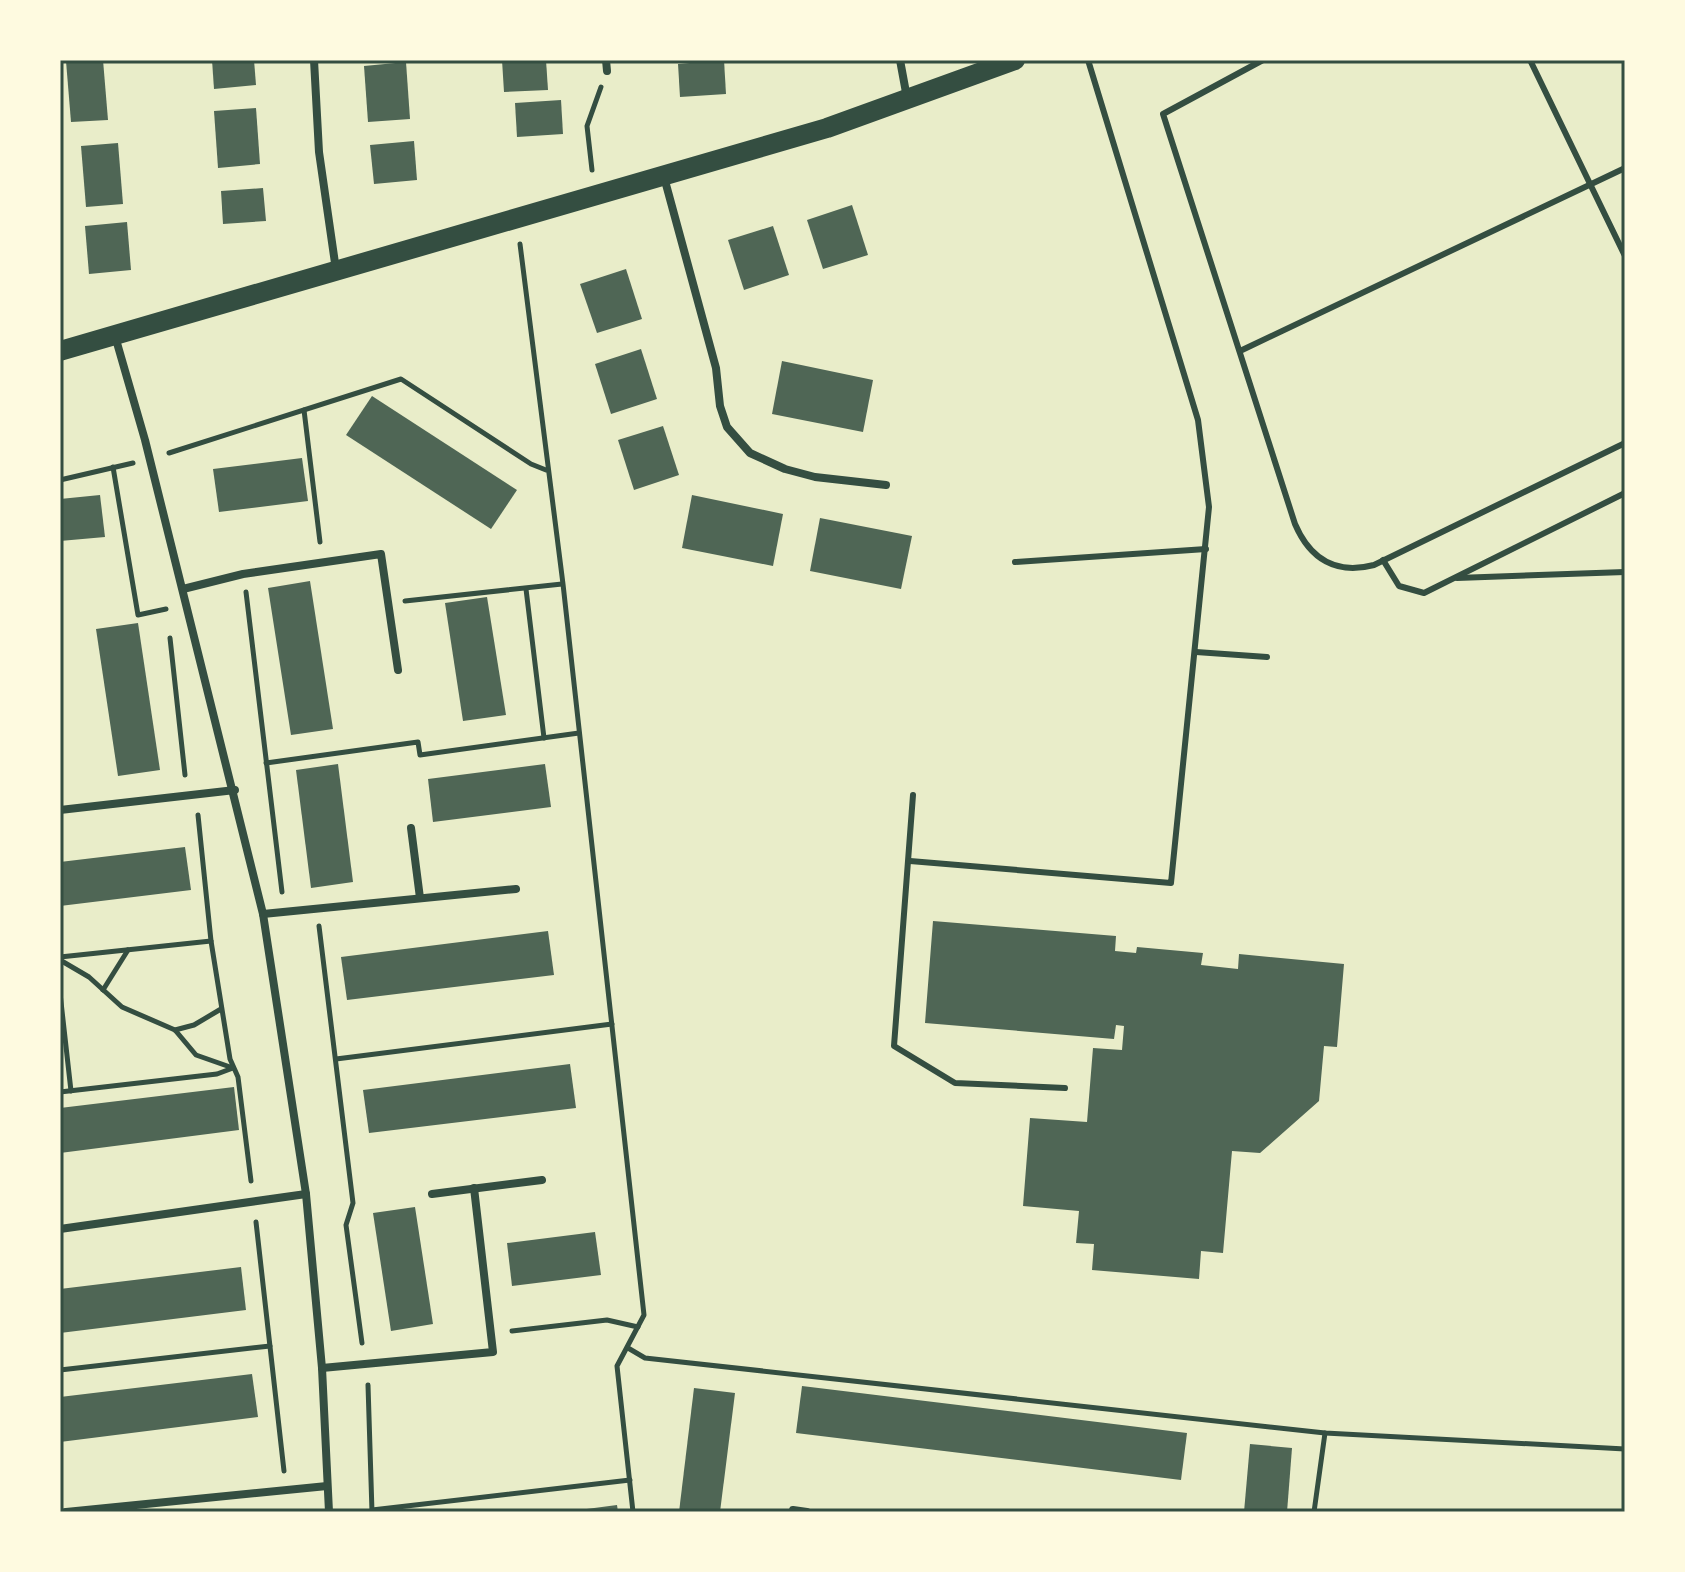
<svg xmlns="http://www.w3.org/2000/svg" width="1685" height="1572" viewBox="0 0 1685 1572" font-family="'Fira Sans',sans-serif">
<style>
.building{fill:#4f6655}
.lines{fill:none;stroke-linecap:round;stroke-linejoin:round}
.path{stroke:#344e41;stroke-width:5}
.service{stroke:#344e41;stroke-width:6}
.minor{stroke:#344e41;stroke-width:8}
.primary{stroke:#344e41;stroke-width:20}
.neatline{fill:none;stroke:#344e41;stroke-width:3}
</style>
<rect width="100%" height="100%" fill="#e9edc9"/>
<!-- building -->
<g class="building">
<path d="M103 60 108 120 71 122 66 61Z"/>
<path d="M212 60H254L256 85 214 89Z"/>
<path d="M502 60H546L548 90 504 92Z"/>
<path d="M724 60 726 94 680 97 678 64Z"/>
<path d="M406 62 410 119 368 122 364 66Z"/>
<path d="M561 100 563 134 517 137 515 103Z"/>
<path d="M256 108 260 164 218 168 214 111Z"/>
<path d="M414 141 417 180 374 184 370 145Z"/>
<path d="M118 143 123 204 86 207 81 146Z"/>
<path d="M263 188 266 221 223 224 221 191Z"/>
<path d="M852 205 868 255 823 269 807 220Z"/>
<path d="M127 222 131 270 89 274 85 226Z"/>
<path d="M773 226 789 275 744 290 728 240Z"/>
<path d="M626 269 642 319 597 333 580 284Z"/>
<path d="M641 349 657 399 611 414 595 364Z"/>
<path d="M782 361 873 380 863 432 772 414Z"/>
<path d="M372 396 517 490 491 529 346 435Z"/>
<path d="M663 426 679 475 634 490 618 440Z"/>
<path d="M302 458 308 501 219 512 213 469Z"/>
<path d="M100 495 105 537 60 541V499Z"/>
<path d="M692 495 783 514 773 566 682 548Z"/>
<path d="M820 518 912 536 901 589 810 571Z"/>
<path d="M310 581 333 729 291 735 268 588Z"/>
<path d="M487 597 506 715 463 721 445 603Z"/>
<path d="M138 623 160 770 118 776 96 629Z"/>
<path d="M338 764 353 882 311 888 296 770Z"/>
<path d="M545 764 551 807 433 822 428 779Z"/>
<path d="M185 847 191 890 60 906V862Z"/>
<path d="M933 921 1116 936 1115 951 1136 953 1137 947 1203 953 1201 965 1238 969 1239 954 1344 964 1337 1047 1324 1046 1319 1101 1260 1153 1232 1151 1223 1253 1201 1251 1199 1279 1092 1270 1094 1244 1076 1243 1079 1211 1023 1206 1030 1118 1087 1122 1093 1048 1122 1050 1124 1026 1116 1025 1114 1039 925 1023Z"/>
<path d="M548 931 554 975 347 1000 341 957Z"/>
<path d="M570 1064 576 1108 369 1133 363 1090Z"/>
<path d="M234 1087 239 1130 60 1153V1108Z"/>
<path d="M415 1207 433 1324 391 1331 373 1213Z"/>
<path d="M595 1232 601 1275 512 1286 507 1243Z"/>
<path d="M241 1267 246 1310 60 1333V1289Z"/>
<path d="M252 1374 258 1417 60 1442V1397Z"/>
<path d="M802 1386 1187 1433 1181 1480 796 1433Z"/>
<path d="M694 1388 735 1393 720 1512H679Z"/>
<path d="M1250 1444 1292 1448 1287 1512H1244Z"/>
<path d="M617 1505 618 1512H579V1510Z"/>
</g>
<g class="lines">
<!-- path -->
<g class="path">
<path d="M592 170 587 126 601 87"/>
<path d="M520 244 563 584 644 1315 617 1366 633 1512"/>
<path d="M304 410 320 542"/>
<path d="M169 453 401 379 531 464 546 470"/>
<path d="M113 467 138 615 166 609"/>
<path d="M60 480 133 463"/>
<path d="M526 589 544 738"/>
<path d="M246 592 282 892"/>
<path d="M405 601 562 584"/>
<path d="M170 638 185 775"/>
<path d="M266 763 418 742 420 755 579 733"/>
<path d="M198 815 211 941 230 1059 238 1077 251 1181"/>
<path d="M319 926 353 1203 346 1225 362 1343"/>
<path d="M60 957 211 941"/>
<path d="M60 960 89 977 122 1007 175 1030 196 1055 233 1068"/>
<path d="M103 990 128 950"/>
<path d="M60 993 71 1091"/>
<path d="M175 1030 194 1025 221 1009"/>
<path d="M336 1059 612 1024"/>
<path d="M60 1092 217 1074 233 1068"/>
<path d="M256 1222 284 1471"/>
<path d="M512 1331 607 1320 638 1327"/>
<path d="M628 1348 645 1358 1325 1433 1625 1449"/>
<path d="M60 1370 270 1346"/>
<path d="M368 1385 372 1512"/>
<path d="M372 1510 630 1480"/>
<path d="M1314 1512 1325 1433"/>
</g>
<!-- service -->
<g class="service">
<path d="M1263 60 1163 114 1295 524C1310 559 1336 575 1374 565L1625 443"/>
<path d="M1530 60 1625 256"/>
<path d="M1240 351 1625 168"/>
<path d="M1383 560 1399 586 1424 593 1625 493"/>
<path d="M1015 562 1206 549"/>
<path d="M1457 578 1625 572"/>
<path d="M1196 652 1267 657"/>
<path d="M913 795 894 1046 955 1083 1065 1088"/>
<path d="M910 861 1171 883 1209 507 1198 420 1088 60"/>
</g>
<!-- minor -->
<g class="minor">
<path d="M314 60 319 152 336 270"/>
<path d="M606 60 607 71"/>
<path d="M900 60 907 98"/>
<path d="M664 177 716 368 720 406 727 427 750 453 785 469 815 477 886 485"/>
<path d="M115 336 145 440 263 914 306 1194 322 1368 329 1512"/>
<path d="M183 589 243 574 381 554 398 670"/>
<path d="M60 810 235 790"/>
<path d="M411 828 420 898"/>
<path d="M263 914 516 889"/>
<path d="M432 1194 542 1180"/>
<path d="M60 1229 306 1194"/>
<path d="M322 1368 493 1352 474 1188"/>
<path d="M793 1510 807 1512"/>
<path d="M66 1512 327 1486"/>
</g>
<!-- primary -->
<path class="primary" d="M60 351 827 128 1015 60"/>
</g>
<!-- border -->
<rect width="1685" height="1572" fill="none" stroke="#fefae0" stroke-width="124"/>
<rect x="62" y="62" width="1561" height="1448" class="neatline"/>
</svg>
